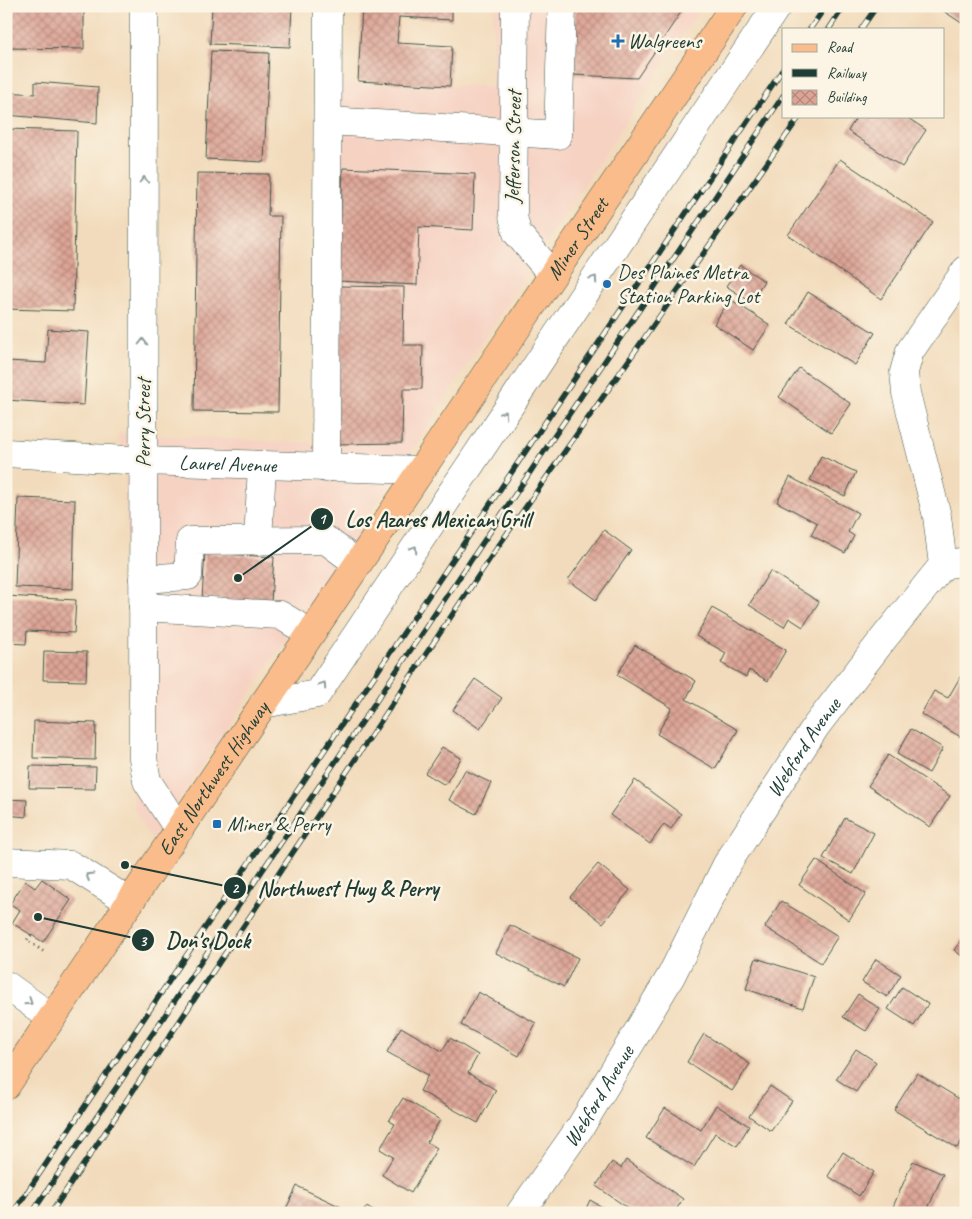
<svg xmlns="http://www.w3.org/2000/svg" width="972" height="1219" viewBox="0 0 972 1219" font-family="Caveat,sans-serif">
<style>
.built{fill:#f6d2c3}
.building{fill:url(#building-cross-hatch)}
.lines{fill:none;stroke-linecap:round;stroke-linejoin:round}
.minor-casing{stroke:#3f5548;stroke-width:29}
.major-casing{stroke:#3f5548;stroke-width:29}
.path{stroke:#3f5548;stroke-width:3;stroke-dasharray:1 4;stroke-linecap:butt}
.minor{stroke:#fff;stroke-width:28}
.major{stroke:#f9bc8a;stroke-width:28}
.rail-casing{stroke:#1f3d34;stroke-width:5.5}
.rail{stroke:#fcf5e5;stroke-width:4;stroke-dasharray:11;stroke-linecap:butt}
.oneway{stroke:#8f9e9a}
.poi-dot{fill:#1f6fb2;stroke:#fcf5e5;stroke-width:2}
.labels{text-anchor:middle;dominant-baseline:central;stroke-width:5;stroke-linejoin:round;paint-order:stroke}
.poi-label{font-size:21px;fill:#1f3d34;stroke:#fcf5e5;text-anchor:start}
.street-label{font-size:21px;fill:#1f3d34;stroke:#fcf5e5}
.leader{fill:none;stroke:#1f3d34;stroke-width:2}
.callout-dot{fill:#1f3d34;stroke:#fcf5e5;stroke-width:2}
.mark-label{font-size:15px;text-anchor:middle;font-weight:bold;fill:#fff}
.callout-label{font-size:22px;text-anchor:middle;font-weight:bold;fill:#1f3d34;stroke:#fcf5e5;stroke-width:5;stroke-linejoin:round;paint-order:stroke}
</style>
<defs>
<pattern id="building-cross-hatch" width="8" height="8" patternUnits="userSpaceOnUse" patternTransform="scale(1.25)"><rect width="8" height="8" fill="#dda496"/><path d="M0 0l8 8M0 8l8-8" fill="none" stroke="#b3877b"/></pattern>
</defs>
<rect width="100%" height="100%" fill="#fcf5e5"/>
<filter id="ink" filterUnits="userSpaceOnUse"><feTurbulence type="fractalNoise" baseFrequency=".02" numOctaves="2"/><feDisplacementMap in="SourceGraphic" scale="10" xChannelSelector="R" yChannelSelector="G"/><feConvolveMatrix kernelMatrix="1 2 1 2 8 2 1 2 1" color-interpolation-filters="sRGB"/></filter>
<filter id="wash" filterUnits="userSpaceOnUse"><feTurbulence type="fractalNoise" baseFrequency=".0096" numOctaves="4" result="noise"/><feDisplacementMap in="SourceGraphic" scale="20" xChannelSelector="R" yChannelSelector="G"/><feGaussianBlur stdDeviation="1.12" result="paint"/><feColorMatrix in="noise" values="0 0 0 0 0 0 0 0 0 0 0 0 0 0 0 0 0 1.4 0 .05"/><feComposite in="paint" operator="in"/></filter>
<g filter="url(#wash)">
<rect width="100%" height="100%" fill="#f2dbbc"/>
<!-- built -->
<path class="built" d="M494 6H702L548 239 407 458 152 840 134 810 125 476 119 433 316 444 319 84 492 86Z"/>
<g id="blocks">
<!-- building -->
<g class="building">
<path d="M6 6H84V49L6 48Z"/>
<path d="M212 6H292L290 47 210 44Z"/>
<path d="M362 6H452V20L399 17 397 43 452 46 450 86 358 81Z"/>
<path d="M576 6H685L637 78 573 75Z"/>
<path d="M936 6H966V26Z"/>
<path d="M211 51 269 53 264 162 206 159Z"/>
<path d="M35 82 98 87 97 123 6 115V92L35 94Z"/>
<path d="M857 116H905L926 130 902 167 848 131Z"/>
<path d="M6 129 77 131 73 311 6 309Z"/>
<path d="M840 159 933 222 881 299 788 235Z"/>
<path d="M343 168 475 174 473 230 419 227 417 285 338 281Z"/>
<path d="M197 173 269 174 268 216H281L278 412 194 411Z"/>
<path d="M740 265 764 281 751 302 726 286Z"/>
<path d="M337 286 404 287 403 345H423L422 389H403L402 443 334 444Z"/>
<path d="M808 292 875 333 855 365 788 324Z"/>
<path d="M730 299 770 325 753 350 714 324Z"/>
<path d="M48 329 89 332 84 405 6 400V361L46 363Z"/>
<path d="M799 368 851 404 831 433 779 397Z"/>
<path d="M821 456 856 472 845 496 810 480Z"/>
<path d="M790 477 858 513 848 532 854 536 845 553 811 535 817 523 777 502Z"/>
<path d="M18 498 75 500 73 589 15 587Z"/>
<path d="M604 530 631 550 596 600 568 580Z"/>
<path d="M205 553 274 557 271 602 202 598Z"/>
<path d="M770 571 819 602 803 627 789 618 784 627 749 605Z"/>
<path d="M6 596 76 600 74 633 27 631 26 644 6 643Z"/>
<path d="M712 608 786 650 768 681 749 670 746 677 721 663 726 653 696 636Z"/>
<path d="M635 645 696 681 686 699 738 730 715 769 657 734 672 708 617 675Z"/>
<path d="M44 651 87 652 86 681 43 680Z"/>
<path d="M966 667V740L921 714 934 691 948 698Z"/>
<path d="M475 679 502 698 480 729 453 710Z"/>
<path d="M34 721 96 723 95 760 33 758Z"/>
<path d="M911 729 943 748 929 773 897 754Z"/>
<path d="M442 747 461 758 445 785 425 773Z"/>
<path d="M888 755 950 796 930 827 868 786Z"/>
<path d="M30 766 96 767 95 789 29 788Z"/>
<path d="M465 770 491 783 476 814 449 800Z"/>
<path d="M635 780 681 814 671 829 664 824 650 844 610 815Z"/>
<path d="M6 799 27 800 26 817 6 815Z"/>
<path d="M845 818 874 833 853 874 823 858Z"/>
<path d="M816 860 866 894 849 920 799 885Z"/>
<path d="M598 864 630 890 603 923 570 897Z"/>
<path d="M42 879 71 900 43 942 12 923 20 910 10 904 25 881 35 888Z"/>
<path d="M781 901 838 936 821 963 765 927Z"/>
<path d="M510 925 578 958 564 987 496 953Z"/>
<path d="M966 934V959L954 950Z"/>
<path d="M756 958 814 977 803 1008 746 989Z"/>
<path d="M876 959 901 975 887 997 862 982Z"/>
<path d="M902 987 928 1004 914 1026 888 1009Z"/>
<path d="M478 992 536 1023 519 1056 461 1025Z"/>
<path d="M858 994 880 1009 866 1031 843 1017Z"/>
<path d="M401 1027 442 1051 450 1038 478 1055 468 1073 496 1090 478 1123 420 1091 428 1075 387 1052Z"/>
<path d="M704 1034 750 1064 732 1091 687 1062Z"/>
<path d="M856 1049 876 1062 856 1092 836 1079Z"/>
<path d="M917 1073 966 1103V1134L957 1148 894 1110Z"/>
<path d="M770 1086 792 1101 771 1131 749 1116Z"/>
<path d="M403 1098 440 1120 427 1142 437 1148 411 1193 382 1175 393 1157 380 1149 395 1124 389 1121Z"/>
<path d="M716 1105 749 1126 737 1146 715 1133 694 1167 646 1138 665 1108 701 1130Z"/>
<path d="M843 1152 874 1172 859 1196 828 1176Z"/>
<path d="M626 1160 683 1199 674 1213H635L596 1186 612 1162 621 1168Z"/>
<path d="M913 1161 943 1174 926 1213H900L892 1209Z"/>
<path d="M297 1186 341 1207 338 1213H284Z"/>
<path d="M590 1200 613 1213H584Z"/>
<path d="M366 1207 379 1213H363Z"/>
</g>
</g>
</g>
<g filter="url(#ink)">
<use href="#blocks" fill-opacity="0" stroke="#3f5548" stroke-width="1"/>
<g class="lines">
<defs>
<g id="minor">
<path d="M144 6 143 758 147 781 179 830"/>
<path d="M515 6 513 216 517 233 552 274"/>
<path d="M328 121 558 135 562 6"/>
<path id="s1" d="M6 453 143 461 420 470"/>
<path d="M326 468 328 6"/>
<path d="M258 541 262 466"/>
<path d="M943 565 966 561"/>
<path d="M143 579 188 576 190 541 326 540 357 563"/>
<path d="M143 607 280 615 310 633"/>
<path d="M263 704 317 694 777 6"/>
<path d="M6 862 71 865 130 902"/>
<path d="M6 985 52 1018"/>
<path id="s2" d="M520 1213 581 1126 671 976 727 864 816 726 884 638 943 565 937 516 906 393 904 372 910 351 966 270"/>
</g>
<g id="major">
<path id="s3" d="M6 1086 734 6"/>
</g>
</defs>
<!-- minor casing -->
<use href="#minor" class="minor-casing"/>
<!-- major casing -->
<use href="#major" class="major-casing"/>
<!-- path -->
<path class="path" d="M31 935 27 940 44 952"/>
<!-- minor -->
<use href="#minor" class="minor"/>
<!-- major -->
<use href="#major" class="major"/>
<defs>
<g id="rail">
<path d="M810 29 826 6"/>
<path d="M829 29 844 6"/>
<path d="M861 29 877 6"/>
<path d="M13 1213 783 69"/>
<path d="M32 1213 783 96"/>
<path d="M51 1213 497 548 800 116"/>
</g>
</defs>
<!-- rail casing -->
<use href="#rail" class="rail-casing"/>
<!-- rail -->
<use href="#rail" class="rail"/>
</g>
<!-- one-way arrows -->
<defs><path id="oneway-chevron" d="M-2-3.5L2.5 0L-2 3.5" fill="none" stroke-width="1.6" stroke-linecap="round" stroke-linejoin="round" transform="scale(1.25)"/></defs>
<g class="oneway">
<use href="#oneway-chevron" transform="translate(144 180) rotate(-90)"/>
<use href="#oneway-chevron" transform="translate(594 279) rotate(-56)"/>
<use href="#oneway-chevron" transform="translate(143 342) rotate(-90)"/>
<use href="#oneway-chevron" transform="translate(504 414) rotate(-56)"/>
<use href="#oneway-chevron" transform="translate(414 549) rotate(-56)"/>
<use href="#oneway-chevron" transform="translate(323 685) rotate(-56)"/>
<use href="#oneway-chevron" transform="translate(89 876) rotate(-148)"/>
<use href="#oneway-chevron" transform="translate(29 1002) rotate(35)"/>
</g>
</g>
<!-- markers -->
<g class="poi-dot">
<path d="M615.5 33.5h5v5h5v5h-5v5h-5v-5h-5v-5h5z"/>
<circle cx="607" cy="284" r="5"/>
<rect x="212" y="819" width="10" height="10" rx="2.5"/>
</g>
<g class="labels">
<!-- poi labels -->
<g class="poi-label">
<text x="628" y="41">Walgreens</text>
<text x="617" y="272">Des Plaines Metra<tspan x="617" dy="24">Station Parking Lot</tspan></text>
<text x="227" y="824">Miner &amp; Perry</text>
</g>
<!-- street labels -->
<g class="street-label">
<text transform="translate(513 147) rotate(-89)">Jefferson Street</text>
<text stroke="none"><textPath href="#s3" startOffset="1022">Miner Street</textPath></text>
<text transform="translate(143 423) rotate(-90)">Perry Street</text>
<text stroke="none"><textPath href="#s1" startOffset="222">Laurel Avenue</textPath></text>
<text stroke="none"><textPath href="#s2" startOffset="546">Webford Avenue</textPath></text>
<text stroke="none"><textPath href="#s3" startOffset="371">East Northwest Highway</textPath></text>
<text stroke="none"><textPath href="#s2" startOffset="141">Webford Avenue</textPath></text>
</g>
</g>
<!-- callouts -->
<path class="leader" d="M238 578L322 519M125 865L235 888M38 917L143 940"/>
<g class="callout-dot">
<circle cx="238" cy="578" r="5"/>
<circle cx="125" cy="865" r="5"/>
<circle cx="38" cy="917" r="5"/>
<circle cx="322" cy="519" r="12"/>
<circle cx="235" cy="888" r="12"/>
<circle cx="143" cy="940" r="12"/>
</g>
<g class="mark-label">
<text x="322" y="524">1</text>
<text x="235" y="893">2</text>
<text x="143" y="946">3</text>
</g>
<g class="callout-label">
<text x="438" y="527">Los Azares Mexican Grill</text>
<text x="348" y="896">Northwest Hwy &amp; Perry</text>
<text x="208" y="948">Don's Dock</text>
</g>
<!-- margin -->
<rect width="972" height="1219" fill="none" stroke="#fcf5e5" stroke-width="25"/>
<!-- legend -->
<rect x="782" y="28" width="162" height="90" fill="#fcf5e5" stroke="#a4ab9e"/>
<rect x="792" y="44" width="25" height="8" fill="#f9bc8a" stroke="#a4ab9e"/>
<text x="827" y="52" font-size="15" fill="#1f3d34">Road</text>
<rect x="792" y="69" width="25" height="8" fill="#1f3d34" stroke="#a4ab9e"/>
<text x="827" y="78" font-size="15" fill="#1f3d34">Railway</text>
<rect x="792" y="90" width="25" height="15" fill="url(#building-cross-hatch)" stroke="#a4ab9e"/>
<text x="827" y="102" font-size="15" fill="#1f3d34">Building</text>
</svg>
